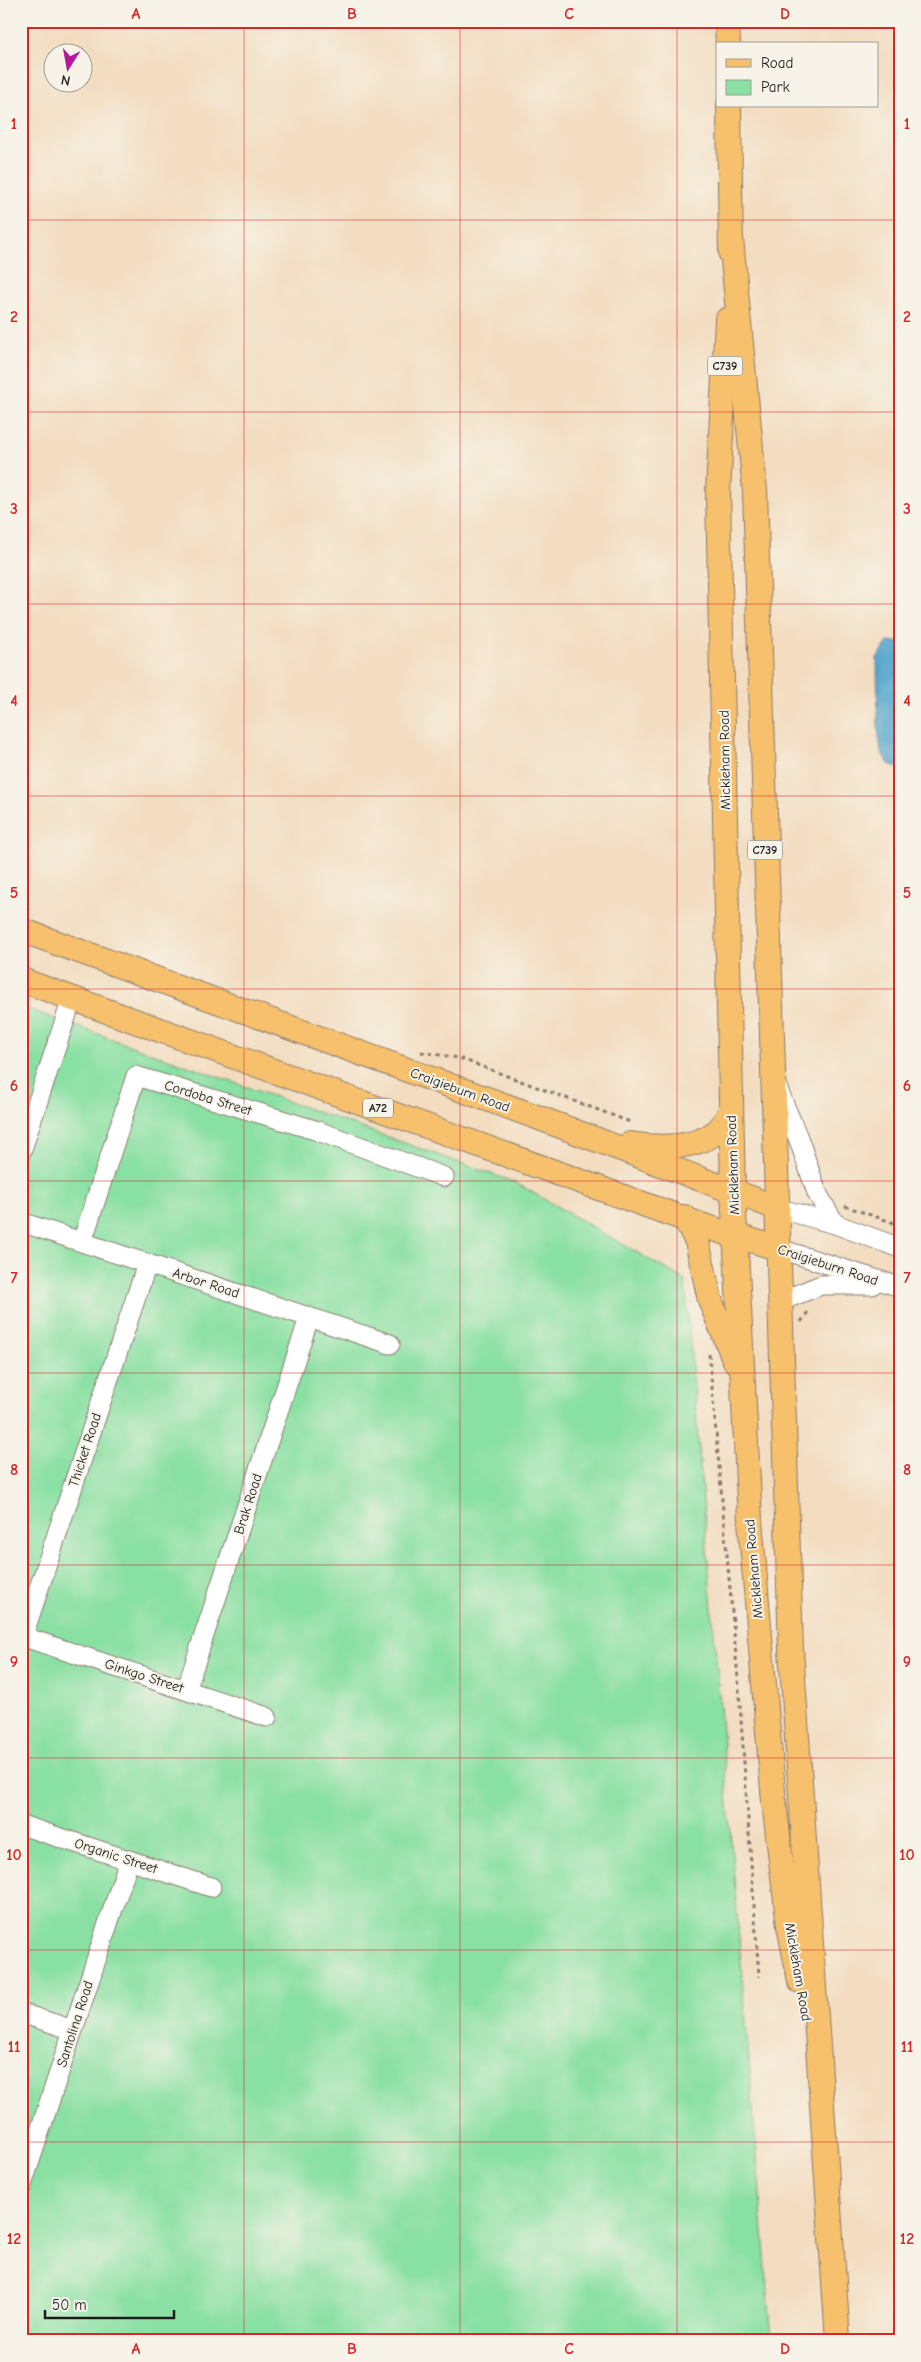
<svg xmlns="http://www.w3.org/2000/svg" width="921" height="2362" viewBox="0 0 921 2362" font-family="'Comic Neue',sans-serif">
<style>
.green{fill:#89e0a3;stroke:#527e60}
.water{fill:#52a4cd;stroke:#376074}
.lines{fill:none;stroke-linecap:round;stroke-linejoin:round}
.minor-casing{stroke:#887c6e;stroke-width:21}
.major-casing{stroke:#887c6e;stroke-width:26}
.path{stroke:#887c6e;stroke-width:3;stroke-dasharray:4 4;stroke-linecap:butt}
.minor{stroke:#fff;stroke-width:19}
.major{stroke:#f7c06c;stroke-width:24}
.grid{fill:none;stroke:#d62828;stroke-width:1;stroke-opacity:0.55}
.labels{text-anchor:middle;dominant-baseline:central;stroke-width:4;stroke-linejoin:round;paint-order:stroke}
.shield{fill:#f7f3e8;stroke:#5e5c59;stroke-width:1}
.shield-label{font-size:12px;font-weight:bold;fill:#1c1c1c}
.street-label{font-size:14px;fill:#1c1c1c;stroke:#f7f3e8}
.neatline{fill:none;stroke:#d62828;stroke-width:2}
.grid-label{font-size:16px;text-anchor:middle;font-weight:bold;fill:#d62828}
</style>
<rect width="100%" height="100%" fill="#f7f3e8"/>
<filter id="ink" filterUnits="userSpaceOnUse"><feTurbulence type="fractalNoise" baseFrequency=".02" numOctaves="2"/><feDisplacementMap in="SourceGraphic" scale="10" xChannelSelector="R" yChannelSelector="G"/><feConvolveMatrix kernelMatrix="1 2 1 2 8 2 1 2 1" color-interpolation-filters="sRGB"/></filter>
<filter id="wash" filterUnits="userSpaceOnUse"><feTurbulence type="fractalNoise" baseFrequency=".0096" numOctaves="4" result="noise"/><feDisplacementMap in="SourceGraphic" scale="20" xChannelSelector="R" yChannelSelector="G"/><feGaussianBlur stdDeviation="1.12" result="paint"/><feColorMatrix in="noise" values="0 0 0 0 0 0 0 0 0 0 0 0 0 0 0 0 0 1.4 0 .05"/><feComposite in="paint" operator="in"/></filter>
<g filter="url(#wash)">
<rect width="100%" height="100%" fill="#f3dcbf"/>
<!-- green -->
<path class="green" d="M22 1007 514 1182 685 1280 772 2341H21Z"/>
<!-- water -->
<path class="water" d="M888 642H900V768L889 764 881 752 878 728 877 658Z"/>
</g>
<g filter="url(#ink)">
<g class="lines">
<defs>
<g id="minor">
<path d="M776 1085 799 1140 817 1193 835 1224"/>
<path d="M21 1152 72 999"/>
<path d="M777 1208 835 1224 900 1248"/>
<path d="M21 1222 390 1344"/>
<path d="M82 1242 136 1076 315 1130 444 1177"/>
<path d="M780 1249 900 1287"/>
<path d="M781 1301 821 1285H872"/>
<path d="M21 1636 267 1717"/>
<path d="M23 1636 147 1264"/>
<path d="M186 1690 309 1318"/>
<path d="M21 1825 211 1887"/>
<path d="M21 2013 73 2030"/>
<path d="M21 2188 129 1860"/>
</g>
<g id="major">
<path d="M727 21 728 44"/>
<path d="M729 106 731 254"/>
<path d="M731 239 755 491 791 1649 838 2341"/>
<path d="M727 320 718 492 733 1192 750 1520 774 1802 789 1926 800 1981"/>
<path d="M21 930 534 1116 777 1208"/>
<path d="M21 980 707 1227 780 1249"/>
<path d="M630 1144C657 1148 693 1150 716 1132 723 1127 727 1118 731 1110"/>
<path d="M684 1217 697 1241 710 1300 735 1361"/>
</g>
</defs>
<!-- minor casing -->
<use href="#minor" class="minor-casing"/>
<!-- major casing -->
<use href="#major" class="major-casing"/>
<!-- path -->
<g class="path">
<path d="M21 907 30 910"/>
<path d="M421 1052 459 1058 633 1123"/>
<path d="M845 1206 900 1225"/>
<path d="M801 1322 810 1309"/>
<path d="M709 1354 739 1690 759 1977"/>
</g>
<!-- minor -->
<use href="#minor" class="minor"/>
<!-- major -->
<use href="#major" class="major"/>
</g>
</g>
<!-- grid -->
<path class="grid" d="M244 21V2341M460 21V2341M677 21V2341M21 220H900M21 412H900M21 604H900M21 796H900M21 989H900M21 1181H900M21 1373H900M21 1565H900M21 1758H900M21 1950H900M21 2142H900"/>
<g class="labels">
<!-- shield labels -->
<g class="shield">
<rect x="707.5" y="356.5" width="35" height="19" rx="4"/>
<rect x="747.5" y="840.5" width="35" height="19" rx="4"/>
<rect x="363" y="1098.5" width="30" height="19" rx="4"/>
</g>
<g class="shield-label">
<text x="725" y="366">C739</text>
<text x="765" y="850">C739</text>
<text x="378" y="1108">A72</text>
</g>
<!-- street labels -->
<g class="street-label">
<text transform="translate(725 760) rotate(-91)">Mickleham Road</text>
<text transform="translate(460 1090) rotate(20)">Craigieburn Road</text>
<text transform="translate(208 1098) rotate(17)">Cordoba Street</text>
<text transform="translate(733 1165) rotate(-92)">Mickleham Road</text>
<text transform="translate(828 1265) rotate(18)">Craigieburn Road</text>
<text transform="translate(206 1283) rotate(18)">Arbor Road</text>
<text transform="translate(85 1450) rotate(-72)">Thicket Road</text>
<text transform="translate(248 1504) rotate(-72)">Brak Road</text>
<text transform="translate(754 1569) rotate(-95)">Mickleham Road</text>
<text transform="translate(144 1676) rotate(18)">Ginkgo Street</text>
<text transform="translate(116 1856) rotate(18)">Organic Street</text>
<text transform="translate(798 1972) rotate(80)">Mickleham Road</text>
<text transform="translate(75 2024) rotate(-72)">Santolina Road</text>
</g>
</g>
<!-- margin -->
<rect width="921" height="2362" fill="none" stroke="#f7f3e8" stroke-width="55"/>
<!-- legend -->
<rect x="716" y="42" width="162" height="65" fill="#f7f3e8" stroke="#9f9d96"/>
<rect x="726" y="59" width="25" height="8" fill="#f7c06c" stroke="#9f9d96"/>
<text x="761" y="68" font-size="15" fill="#1c1c1c">Road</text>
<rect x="726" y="80" width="25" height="15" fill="#89e0a3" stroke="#9f9d96"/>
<text x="761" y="92" font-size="15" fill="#1c1c1c">Park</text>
<!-- north arrow -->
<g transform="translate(68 68) rotate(191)"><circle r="24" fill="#f7f3e8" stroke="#9f9d96"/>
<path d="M0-4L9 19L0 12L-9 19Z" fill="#b5179e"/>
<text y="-8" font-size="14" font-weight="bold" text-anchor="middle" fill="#1c1c1c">N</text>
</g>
<!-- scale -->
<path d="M45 2310v8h129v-8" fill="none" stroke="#1c1c1c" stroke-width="2.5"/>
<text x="52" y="2310" font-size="15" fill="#1c1c1c" stroke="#f7f3e8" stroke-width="4" paint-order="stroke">50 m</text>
<rect x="28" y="28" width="866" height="2306" class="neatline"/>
<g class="grid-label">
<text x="136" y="19">A</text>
<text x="352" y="19">B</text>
<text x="569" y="19">C</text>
<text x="785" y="19">D</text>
<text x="14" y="129">1</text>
<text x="907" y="129">1</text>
<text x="14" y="322">2</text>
<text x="907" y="322">2</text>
<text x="14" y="514">3</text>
<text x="907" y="514">3</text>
<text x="14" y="706">4</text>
<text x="907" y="706">4</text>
<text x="14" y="898">5</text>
<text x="907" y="898">5</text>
<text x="14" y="1091">6</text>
<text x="907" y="1091">6</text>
<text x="14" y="1283">7</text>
<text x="907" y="1283">7</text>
<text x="14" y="1475">8</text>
<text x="907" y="1475">8</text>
<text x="14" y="1667">9</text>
<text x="907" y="1667">9</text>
<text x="14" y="1860">10</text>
<text x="907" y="1860">10</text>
<text x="14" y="2052">11</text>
<text x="907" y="2052">11</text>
<text x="14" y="2244">12</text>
<text x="907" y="2244">12</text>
<text x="136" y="2354">A</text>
<text x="352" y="2354">B</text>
<text x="569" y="2354">C</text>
<text x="785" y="2354">D</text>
</g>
</svg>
